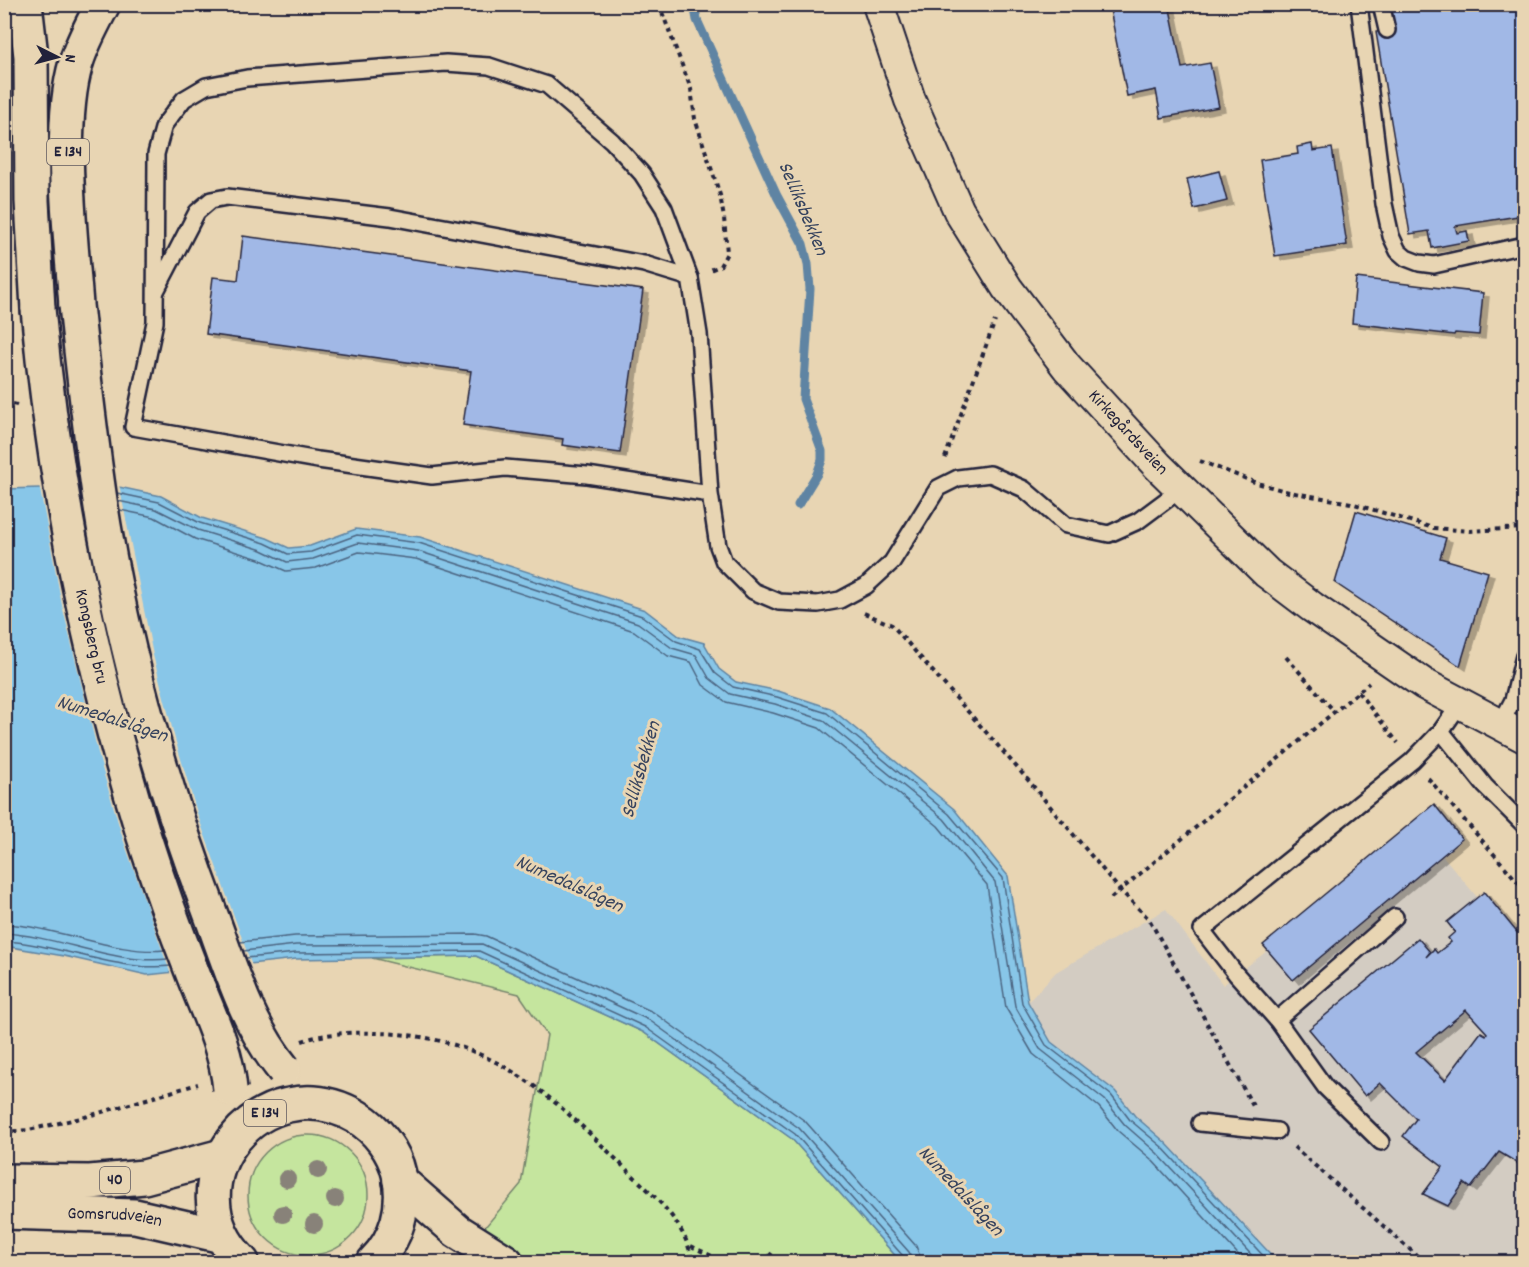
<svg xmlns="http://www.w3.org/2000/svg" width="1529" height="1267" viewBox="0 0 1529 1267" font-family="Dekko,sans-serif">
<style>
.built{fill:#d3ccc2}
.green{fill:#c5e59e;stroke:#74846c;stroke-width:1.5}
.water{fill:#88c6e8;stroke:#5f84a3;stroke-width:1.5}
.pier{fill:#e8d5b3}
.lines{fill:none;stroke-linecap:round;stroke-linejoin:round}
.shore{stroke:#4b6480;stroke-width:1.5}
.stream{stroke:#5f84a3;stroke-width:9}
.building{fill:#a1b8e6;stroke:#22223b;stroke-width:1.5;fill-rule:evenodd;filter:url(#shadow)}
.lane-casing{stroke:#22223b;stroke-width:20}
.street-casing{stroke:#22223b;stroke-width:34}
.primary-casing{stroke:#22223b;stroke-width:38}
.highway-casing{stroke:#22223b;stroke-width:38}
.path{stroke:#22223b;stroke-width:4;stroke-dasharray:4.5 4.5;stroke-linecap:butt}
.lane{stroke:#e8d5b3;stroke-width:15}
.street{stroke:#e8d5b3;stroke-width:30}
.primary{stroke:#e8d5b3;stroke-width:33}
.highway{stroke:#e8d5b3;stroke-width:33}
.highway-bridge-casing{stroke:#22223b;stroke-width:38;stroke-linecap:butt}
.highway-bridge{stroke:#e8d5b3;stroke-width:33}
.tree{fill:#888279}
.labels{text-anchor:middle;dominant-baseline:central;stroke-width:6;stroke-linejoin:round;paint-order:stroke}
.shield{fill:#e8d5b3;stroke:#5d585f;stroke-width:1.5}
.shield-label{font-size:16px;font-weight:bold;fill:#22223b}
.street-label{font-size:18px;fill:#22223b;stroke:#e8d5b3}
.water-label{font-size:20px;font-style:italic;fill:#36435e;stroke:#e8d5b3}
</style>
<defs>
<filter id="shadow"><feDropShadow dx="6" dy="4" stdDeviation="0" flood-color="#0004"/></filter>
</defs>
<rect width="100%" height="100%" fill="#e8d5b3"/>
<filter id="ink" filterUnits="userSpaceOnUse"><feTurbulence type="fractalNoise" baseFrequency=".0167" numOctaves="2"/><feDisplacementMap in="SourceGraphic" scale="12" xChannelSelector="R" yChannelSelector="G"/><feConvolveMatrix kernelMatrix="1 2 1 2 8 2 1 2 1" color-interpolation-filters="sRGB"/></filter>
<g filter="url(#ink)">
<!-- built -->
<path class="built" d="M1434 804 1462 839 1443 856 1477 897 1484 891 1524 940V1262H1278L1166 1143 1135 1116 1115 1091 1051 1042 1028 1002 1056 972 1166 909 1223 985 1267 951 1263 945Z"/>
<!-- green -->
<g class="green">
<path d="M476 956 643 1032 792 1139 901 1262H456L521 1184 547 1035 519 994 372 958Z"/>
<circle cx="308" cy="1195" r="60"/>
</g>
<!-- water -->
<path class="water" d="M114 486 161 496 202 518 267 538 289 548 310 546 356 529 420 537 645 610 679 636 704 643 719 669 736 682 778 691 830 708 954 809 1008 876 1028 1002 1051 1042 1115 1091 1135 1116 1166 1143 1278 1262H901L792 1139 643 1032 476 956 296 959 147 975 64 956 5 946 4 489Z"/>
<!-- pier -->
<path class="pier" d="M39 484H119L153 655 175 739 198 816 252 966 171 975 123 839 100 761 62 605Z"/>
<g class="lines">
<!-- shore -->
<g class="shore">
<path d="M117 493 159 502 200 523 265 543 288 554 311 552 357 535 419 543 642 616 676 641 700 649 715 673 733 687 777 697 827 713 949 814 1003 878 1022 1003 1046 1045 1111 1095 1130 1120 1162 1147 1269 1262"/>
<path d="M118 501 156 509 198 530 262 550 287 562 313 559 358 543 418 551 638 623 672 648 696 655 709 678 730 694 775 704 823 720 944 819 995 882 1015 1006 1040 1049 1105 1100 1125 1125 1157 1153 1258 1262"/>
<path d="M120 510 154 517 195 539 259 559 286 571 316 568 359 552 416 559 634 631 668 656 691 662 703 685 726 702 773 713 819 728 938 826 987 885 1006 1008 1033 1054 1099 1107 1118 1131 1151 1159 1245 1262"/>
<path d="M4 924C55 926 118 955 164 950"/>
<path d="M4 933C58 936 116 965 168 959"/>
<path d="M4 941C60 944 115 972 171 966"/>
<path d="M240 942 295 936 475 934 486 936 653 1012 805 1121 916 1246 922 1262"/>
<path d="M243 951 296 945 482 944 649 1020 799 1128 909 1252 913 1262"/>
<path d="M246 958 296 953 479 951 645 1027 795 1134 903 1256 905 1262"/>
</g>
<!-- stream -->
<path class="stream" d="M694 4 697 20 777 196 803 244 808 264 810 289 803 399 822 451V460L817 474 798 505"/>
</g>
<!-- building -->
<g class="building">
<path d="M1109 4H1169L1182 68 1210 63 1219 107 1161 118 1156 90 1127 96Z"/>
<path d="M1391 4H1524V215L1455 226 1457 233 1467 231 1469 241 1432 248 1429 231 1410 234 1376 32 1395 29Z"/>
<path d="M1312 144 1313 151 1332 148 1347 245 1275 256 1260 160 1298 154 1297 147Z"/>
<path d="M1219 171 1227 201 1194 209 1187 179Z"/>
<path d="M243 236 643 290 620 453 562 445 563 439 463 425 471 371 206 334 213 277 238 280Z"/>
<path d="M1356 278 1483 293 1479 335 1455 333 1454 335 1352 323Z"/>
<path d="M1356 511 1446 538 1440 558 1488 572 1460 666 1335 583Z"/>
<path d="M1434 804 1462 839 1293 980 1263 945Z"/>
<path d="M1484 892 1524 941V1167L1499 1152 1471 1188 1464 1183 1448 1206 1423 1194 1443 1167 1403 1136 1416 1119 1380 1083 1365 1096 1309 1029 1418 938 1430 952 1426 957 1434 949 1437 953 1451 942 1448 938 1455 932 1447 922ZM1466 1010 1487 1033 1486 1035 1481 1032 1445 1080 1416 1052Z"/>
</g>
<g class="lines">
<defs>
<g id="lane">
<path d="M1359 4 1384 204 1391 236 1398 251 1406 258 1419 263 1434 265 1524 245"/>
<path d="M1381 4 1387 30"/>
<path d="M156 291 197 212 211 200 227 197 390 217 644 264 690 278"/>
<path d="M710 494 587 475 505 468 432 476 318 460 133 427 155 322 156 154 164 125 184 99 206 86 247 78 446 63 489 66 547 85 612 141 642 174 664 208 690 278 699 334 710 494 718 546 724 562 753 591 779 602 818 604 840 600 866 586 892 562 938 488 958 478 990 474 1024 489 1066 525 1109 534 1138 521 1181 489"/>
<path d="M1500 725 1513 700 1524 656"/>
<path d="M1441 731 1485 786 1524 825"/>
<path d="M1277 1020 1395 917"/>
<path d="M1200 1123 1277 1131"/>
<path d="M1381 1142 1325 1087 1277 1020 1236 974 1202 930 1412 761 1441 731 1460 704"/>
</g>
<g id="street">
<path id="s1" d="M878 4 910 100 959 211 1007 288 1067 367 1158 466 1267 573 1312 607 1424 684 1524 737"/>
</g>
<g id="primary">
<path d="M4 1181 90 1182 144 1177 222 1156"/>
<path id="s2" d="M4 1212 135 1216 222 1236"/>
</g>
<g id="highway">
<path d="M25 4 31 56 32 201 38 309"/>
<path d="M76 305C71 237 57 127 76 63 82 43 93 23 103 4"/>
<path d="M400 1181 457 1231 506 1262"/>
<path d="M242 1262C163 1184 262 1061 357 1117 377 1129 394 1151 399 1174 406 1207 397 1239 374 1262"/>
</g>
</defs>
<!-- lane casing -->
<use href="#lane" class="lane-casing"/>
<!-- street casing -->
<use href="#street" class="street-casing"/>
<!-- primary casing -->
<use href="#primary" class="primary-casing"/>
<!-- highway casing -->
<use href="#highway" class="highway-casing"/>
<!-- path -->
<g class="path">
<path d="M659 4 691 89 695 119 720 195 724 218 727 253 720 266 710 270"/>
<path d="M4 402 17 405"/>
<path d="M945 458 995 321"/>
<path d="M1200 461 1257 483 1289 492 1351 503 1433 528 1470 531 1524 528"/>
<path d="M1524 564V566"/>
<path d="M864 613 892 625 1028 780 1119 889 1149 919 1253 1106"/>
<path d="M1286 657 1334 711"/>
<path d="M1358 692 1398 743"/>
<path d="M1428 778 1524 889"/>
<path d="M1111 898 1369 683"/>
<path d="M302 1041C324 1033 351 1032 374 1033 489 1034 548 1092 625 1168 653 1195 687 1223 692 1262"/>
<path d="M4 1132 29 1130 85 1117 198 1084"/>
<path d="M1294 1147 1424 1262"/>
<path d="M691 1246 724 1262"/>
<path d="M764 1262 772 1253"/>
</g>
<!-- lane -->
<use href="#lane" class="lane"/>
<!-- street -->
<use href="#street" class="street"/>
<!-- primary -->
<use href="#primary" class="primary"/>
<!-- highway -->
<use href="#highway" class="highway"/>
<defs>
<g id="highway-bridge">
<path d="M76 305C84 379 92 453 104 526 126 658 164 790 211 915 231 969 247 1025 284 1070"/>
<path id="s3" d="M38 309C54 489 91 664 144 837 158 881 174 926 191 969 206 1009 226 1046 230 1089"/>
</g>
</defs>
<!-- highway-bridge casing -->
<use href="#highway-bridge" class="highway-bridge-casing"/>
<!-- highway-bridge -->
<use href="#highway-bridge" class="highway-bridge"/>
</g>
<!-- trees -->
<g class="tree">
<circle cx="318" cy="1170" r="9"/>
<circle cx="287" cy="1179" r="9"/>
<circle cx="335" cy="1199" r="9"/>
<circle cx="283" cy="1214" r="9"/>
<circle cx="314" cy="1224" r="9"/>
</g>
</g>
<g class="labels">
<!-- shield labels -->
<g class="shield">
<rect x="47" y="139" width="42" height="26" rx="4.5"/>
<rect x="244" y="1100" width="42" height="26" rx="4.5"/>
<rect x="100" y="1167" width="30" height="26" rx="4.5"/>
</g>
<g class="shield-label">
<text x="68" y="152">E 134</text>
<text x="265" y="1113">E 134</text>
<text x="115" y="1180">40</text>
</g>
<!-- street labels -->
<g class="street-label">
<text stroke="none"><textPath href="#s1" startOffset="502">Kirkegårdsveien</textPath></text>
<text stroke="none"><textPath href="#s3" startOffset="332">Kongsberg bru</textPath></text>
<text stroke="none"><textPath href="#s2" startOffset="111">Gomsrudveien</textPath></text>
</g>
<!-- water labels -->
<g class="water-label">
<text transform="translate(802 209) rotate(67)">Selliksbekken</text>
<text transform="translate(112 720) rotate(18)">Numedalslågen</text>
<text transform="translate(642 770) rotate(-74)">Selliksbekken</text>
<text transform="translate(569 885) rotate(24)">Numedalslågen</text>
<text transform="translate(960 1192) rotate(47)">Numedalslågen</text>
</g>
</g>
<!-- margin -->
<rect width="1529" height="1267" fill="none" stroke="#e8d5b3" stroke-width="24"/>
<rect x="12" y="12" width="1505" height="1243" fill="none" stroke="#22223b" stroke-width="2" filter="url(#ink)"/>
<!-- north arrow -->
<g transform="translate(57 57) rotate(96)" stroke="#e8d5b3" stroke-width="4.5" paint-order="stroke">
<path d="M0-4.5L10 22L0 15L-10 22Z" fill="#22223b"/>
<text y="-9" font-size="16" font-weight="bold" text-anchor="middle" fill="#22223b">N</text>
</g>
</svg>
